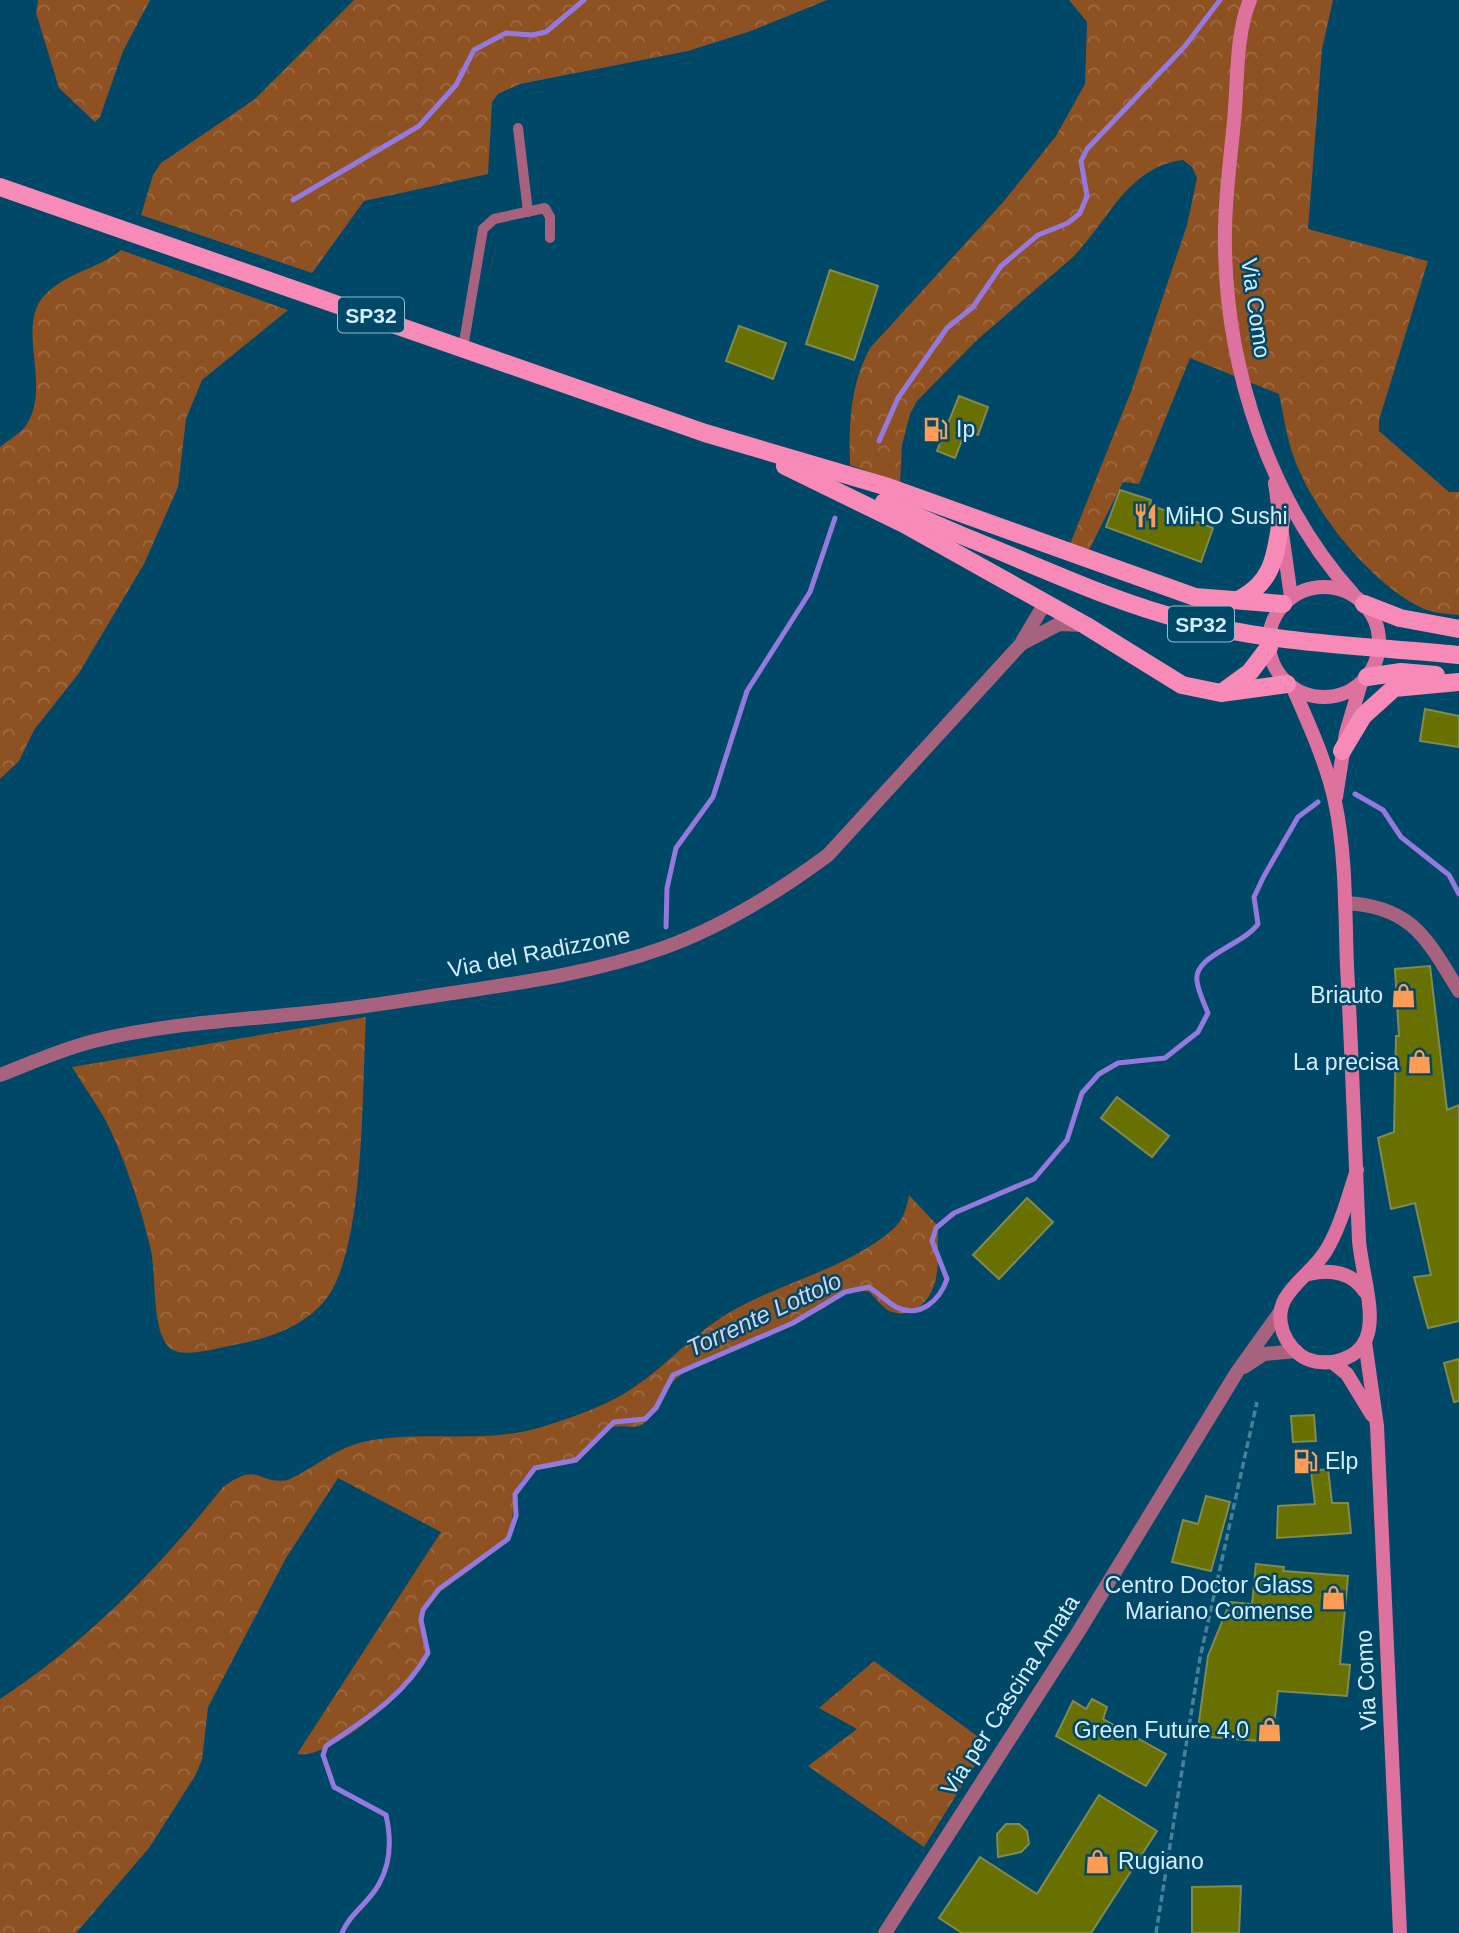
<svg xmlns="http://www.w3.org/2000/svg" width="1459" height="1933" viewBox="0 0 1459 1933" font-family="Helvetica,sans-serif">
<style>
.forest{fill:url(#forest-crowns)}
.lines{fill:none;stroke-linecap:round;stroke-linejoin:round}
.stream{stroke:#9679de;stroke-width:5}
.building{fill:#677000;stroke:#828a4f;stroke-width:2}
.path{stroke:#49819a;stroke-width:3.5;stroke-dasharray:7 3.5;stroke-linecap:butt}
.service{stroke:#a7637e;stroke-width:10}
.minor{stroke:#a7637e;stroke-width:14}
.tertiary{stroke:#a7637e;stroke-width:14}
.secondary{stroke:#dd729f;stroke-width:14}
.primary{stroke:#f88ab7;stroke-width:18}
.primary-bridge{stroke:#f88ab7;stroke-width:18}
.labels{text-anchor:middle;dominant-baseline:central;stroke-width:5;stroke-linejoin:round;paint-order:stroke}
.shield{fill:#004867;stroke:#95bccf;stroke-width:2}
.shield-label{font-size:21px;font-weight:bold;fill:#d5edfc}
.street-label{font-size:23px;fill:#d5edfc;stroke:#004867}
.poi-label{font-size:23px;fill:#d5edfc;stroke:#004867;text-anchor:start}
.water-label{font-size:24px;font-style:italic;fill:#d7d2ec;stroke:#004867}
</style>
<defs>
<pattern id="forest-crowns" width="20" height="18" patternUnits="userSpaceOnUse" patternTransform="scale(1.75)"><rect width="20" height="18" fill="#8e5122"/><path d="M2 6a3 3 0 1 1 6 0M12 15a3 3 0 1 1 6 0" fill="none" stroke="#9d6a43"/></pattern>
</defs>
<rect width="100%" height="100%" fill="#004867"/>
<!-- forest -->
<g class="forest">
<path d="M38 0H150L123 51 100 117 95 122 59 88 36 13Z"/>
<path d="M354 0H827L751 31 688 51 520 84 498 94 492 102 488 174 364 201 312 273 141 215 153 175 161 163 255 99Z"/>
<path d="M1069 0H1333L1322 49 1308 229 1428 261 1379 420V431L1449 492H1459V615C1448 614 1432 613 1422 608 1371 584 1316 514 1296 463 1287 441 1284 417 1279 394L1190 358 1139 484 1123 482 1088 552 1070 544 1132 389 1187 225 1197 178 1192 167 1183 160C1127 167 1108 222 1072 258L977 340 917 401 910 414 902 445 900 483 850 465C849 422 850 386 870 348L1004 201 1056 136 1085 84 1087 22Z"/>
<path d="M121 250 288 310 202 380 186 419 178 487 144 564 79 673 34 730 19 761 0 779V447C7 441 19 434 25 427 53 388 16 330 43 297 64 273 98 269 121 250Z"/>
<path d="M366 1017C362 1087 365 1231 332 1290 313 1324 269 1339 233 1345 217 1348 178 1361 167 1345 151 1324 157 1273 150 1246 140 1205 125 1159 106 1121 96 1103 83 1085 72 1067Z"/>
<path d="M909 1195 938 1226C937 1255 944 1292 915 1310 907 1315 897 1314 889 1311 882 1307 875 1297 869 1292 849 1285 838 1300 822 1309 792 1324 761 1338 731 1352 713 1360 693 1365 678 1377 663 1388 654 1421 639 1426 629 1429 618 1423 608 1429 596 1435 590 1451 578 1459 562 1470 539 1462 524 1478 509 1493 516 1516 509 1533 500 1555 447 1582 429 1602 414 1619 429 1634 425 1653 415 1688 332 1760 297 1754L441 1532 338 1478 286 1558 208 1707 202 1760 195 1776 149 1848 76 1933H0V1699C86 1643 160 1567 223 1487 260 1460 256 1485 288 1480 313 1469 335 1448 363 1442 422 1429 481 1445 542 1427 570 1418 600 1408 625 1393 663 1370 691 1335 730 1312 780 1283 839 1271 886 1235 901 1224 906 1213 909 1195Z"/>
<path d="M874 1661 988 1744 924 1847 808 1766 857 1729 819 1708Z"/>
</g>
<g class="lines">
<!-- stream -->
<g class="stream">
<path d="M293 200 419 126 456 85 474 50 506 33 532 35 546 32 584 0"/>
<path d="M879 441 898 398 947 328 973 307 1001 266 1038 235 1068 223 1080 213 1087 196 1081 161 1087 149 1185 46 1220 0"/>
<path d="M1355 794 1383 810 1401 837 1449 875 1459 894"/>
<path d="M666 927 667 888 676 848 713 797 747 691 810 592 835 518"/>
<path d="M342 1933C350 1913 369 1903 379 1884 391 1863 391 1837 386 1815L334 1787 323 1755 326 1746C366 1719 404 1696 428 1653L421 1620 423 1610 439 1589 508 1539 516 1516 515 1494 535 1468 576 1460 614 1422 645 1419 656 1408 673 1375 793 1323 845 1292 869 1287C878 1293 887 1302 896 1307 920 1319 940 1300 947 1279L932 1241 936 1228 954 1213 1034 1179 1067 1140 1082 1093 1099 1074 1118 1063 1165 1058 1198 1032 1208 1013C1204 1003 1198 991 1197 981 1193 956 1243 945 1258 924L1254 897 1264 876 1298 817 1318 802"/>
</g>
</g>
<!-- building -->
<g class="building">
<path d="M830 270 878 286 854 360 806 344Z"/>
<path d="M739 326 786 343 773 379 726 361Z"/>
<path d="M959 396 988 407 978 435 966 430 955 458 937 451Z"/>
<path d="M1120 490 1151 500 1150 505 1213 528 1201 562 1106 527Z"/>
<path d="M1425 709 1459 716V747L1420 741Z"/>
<path d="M1430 966 1447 1110 1459 1105V1321L1428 1328 1414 1277 1431 1275 1415 1203 1391 1209 1378 1138 1394 1132 1396 1036H1399L1395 969Z"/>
<path d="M1117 1097 1169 1136 1152 1157 1101 1118Z"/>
<path d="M1027 1198 1053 1222 999 1279 973 1255Z"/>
<path d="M1459 1359V1401L1454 1402 1444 1363Z"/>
<path d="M1314 1415 1316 1441 1293 1442 1291 1416Z"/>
<path d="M1328 1469 1332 1503H1348L1351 1533 1277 1538 1278 1506 1315 1504 1311 1471Z"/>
<path d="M1206 1496 1230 1502 1211 1571 1172 1562 1183 1520 1198 1524Z"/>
<path d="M1256 1564 1284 1567 1283 1571 1348 1576 1340 1664 1350 1665 1347 1696 1278 1691 1272 1742 1197 1736 1208 1656 1230 1602 1252 1604Z"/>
<path d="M1092 1699 1107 1707 1103 1719 1166 1754 1146 1786 1056 1736 1073 1701 1086 1709Z"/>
<path d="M1099 1795 1157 1831 1091 1933H962L939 1918 980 1857 1037 1894Z"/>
<path d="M1006 1824H1019L1027 1831 1029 1844 1021 1852 998 1857 997 1834Z"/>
<path d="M1241 1886 1239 1933H1192V1887Z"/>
</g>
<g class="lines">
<!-- path -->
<path class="path" d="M1156 1933 1200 1658 1257 1402"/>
<!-- service -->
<g class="service">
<path d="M518 128 528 212"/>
<path d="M463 348 483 229 494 219 545 208 550 217V238"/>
</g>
<!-- minor -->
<g class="minor">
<path d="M1345 903C1412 906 1427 939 1459 991"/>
<path d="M0 1075C31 1063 62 1049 94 1041 171 1022 248 1020 325 1011 366 1007 406 1000 446 994 519 983 593 973 663 948 722 927 778 892 828 855L1021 644"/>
</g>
<!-- tertiary -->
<g class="tertiary">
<path d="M1023 640 1045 603"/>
<path d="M1021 644 1059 624 1084 625"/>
<path d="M1244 1367 1264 1354 1296 1351"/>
<path d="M885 1933 1077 1634 1237 1372 1280 1312"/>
</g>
<!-- secondary -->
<g class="secondary">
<path d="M1250 0C1235 36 1238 83 1234 121 1230 163 1224 206 1225 248 1227 371 1270 502 1353 594"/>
<path d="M1275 483 1291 597"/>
<circle cx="1324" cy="642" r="55"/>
<path d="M1293 688C1309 724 1327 764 1335 802 1346 853 1345 913 1347 966 1352 1057 1355 1149 1359 1240 1361 1270 1377 1314 1366 1339 1357 1360 1328 1367 1307 1359 1296 1354 1287 1343 1283 1332 1269 1293 1311 1278 1327 1249 1341 1225 1348 1197 1357 1170"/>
<path d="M1336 797 1346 733 1361 683"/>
<path d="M1309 1274C1330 1269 1353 1272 1365 1292"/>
<path d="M1365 1342 1377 1426 1400 1933"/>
<path d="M1332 1362 1347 1374 1372 1415"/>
</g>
<!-- primary -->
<g class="primary">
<path d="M0 187 705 433 888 487 1195 597 1283 604"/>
<path d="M785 466 904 524 1085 625 1182 685 1221 693 1287 684"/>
<path d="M884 502 958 534"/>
<path d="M1238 600C1273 583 1276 555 1281 519"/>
<path d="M1364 604 1400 618 1459 629"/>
<path d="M1367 677 1401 672 1436 675"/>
<path d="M1224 691 1250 672 1269 647"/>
<path d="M1342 751 1363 716 1394 688 1459 682"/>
</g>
<!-- primary-bridge -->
<path class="primary-bridge" d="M958 534C1034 564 1109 601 1188 621 1275 644 1370 646 1459 655"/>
</g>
<!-- icons -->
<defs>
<symbol id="fuel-bare" viewBox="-9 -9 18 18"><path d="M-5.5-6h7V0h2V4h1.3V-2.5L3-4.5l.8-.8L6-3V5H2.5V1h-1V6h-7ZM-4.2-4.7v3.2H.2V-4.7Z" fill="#fd9d55" stroke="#004867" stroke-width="2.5" paint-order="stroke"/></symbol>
<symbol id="restaurant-bare" viewBox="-9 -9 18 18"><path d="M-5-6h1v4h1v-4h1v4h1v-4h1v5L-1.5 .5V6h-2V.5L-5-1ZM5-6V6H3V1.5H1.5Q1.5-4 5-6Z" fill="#fd9d55" stroke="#004867" stroke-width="2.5" paint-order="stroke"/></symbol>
<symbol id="shop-bare" viewBox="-9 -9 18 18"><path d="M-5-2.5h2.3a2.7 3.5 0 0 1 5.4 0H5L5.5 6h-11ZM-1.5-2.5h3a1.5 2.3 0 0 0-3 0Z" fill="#fd9d55" stroke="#004867" stroke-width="2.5" paint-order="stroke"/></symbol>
</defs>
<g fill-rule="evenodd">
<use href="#fuel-bare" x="918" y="412" width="35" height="35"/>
<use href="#restaurant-bare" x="1128" y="498" width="35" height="35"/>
<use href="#shop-bare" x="1386" y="978" width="35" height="35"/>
<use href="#shop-bare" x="1402" y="1044" width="35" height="35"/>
<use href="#fuel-bare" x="1288" y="1444" width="35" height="35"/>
<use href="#shop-bare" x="1316" y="1580" width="35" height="35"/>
<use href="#shop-bare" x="1252" y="1712" width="35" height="35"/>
<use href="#shop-bare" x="1080" y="1844" width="35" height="35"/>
</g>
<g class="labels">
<!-- shield labels -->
<g class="shield">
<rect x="338" y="297.5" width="66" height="35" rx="5"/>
<rect x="1168" y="606.5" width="66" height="35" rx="5"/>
</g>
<g class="shield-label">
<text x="371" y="315">SP32</text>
<text x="1201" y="624">SP32</text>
</g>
<!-- street labels -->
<g class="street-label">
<text transform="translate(1256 308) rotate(82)">Via Como</text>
<text transform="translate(539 952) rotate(-11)">Via del Radizzone</text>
<text transform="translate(1366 1680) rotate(-93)">Via Como</text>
<text transform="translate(1010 1695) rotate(-57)">Via per Cascina Amata</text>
</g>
<!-- poi labels -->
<g class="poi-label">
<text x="956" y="429">Ip</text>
<text x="1165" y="516">MiHO Sushi</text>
<text x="1383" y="995" text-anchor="end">Briauto</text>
<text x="1399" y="1062" text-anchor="end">La precisa</text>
<text x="1325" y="1461">Elp</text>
<text x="1313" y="1585" text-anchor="end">Centro Doctor Glass<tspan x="1313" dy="26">Mariano Comense</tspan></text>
<text x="1249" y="1730" text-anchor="end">Green Future 4.0</text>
<text x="1118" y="1861">Rugiano</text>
</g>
<!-- water labels -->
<g class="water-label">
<text transform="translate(764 1314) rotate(-25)">Torrente Lottolo</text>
</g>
</g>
</svg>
